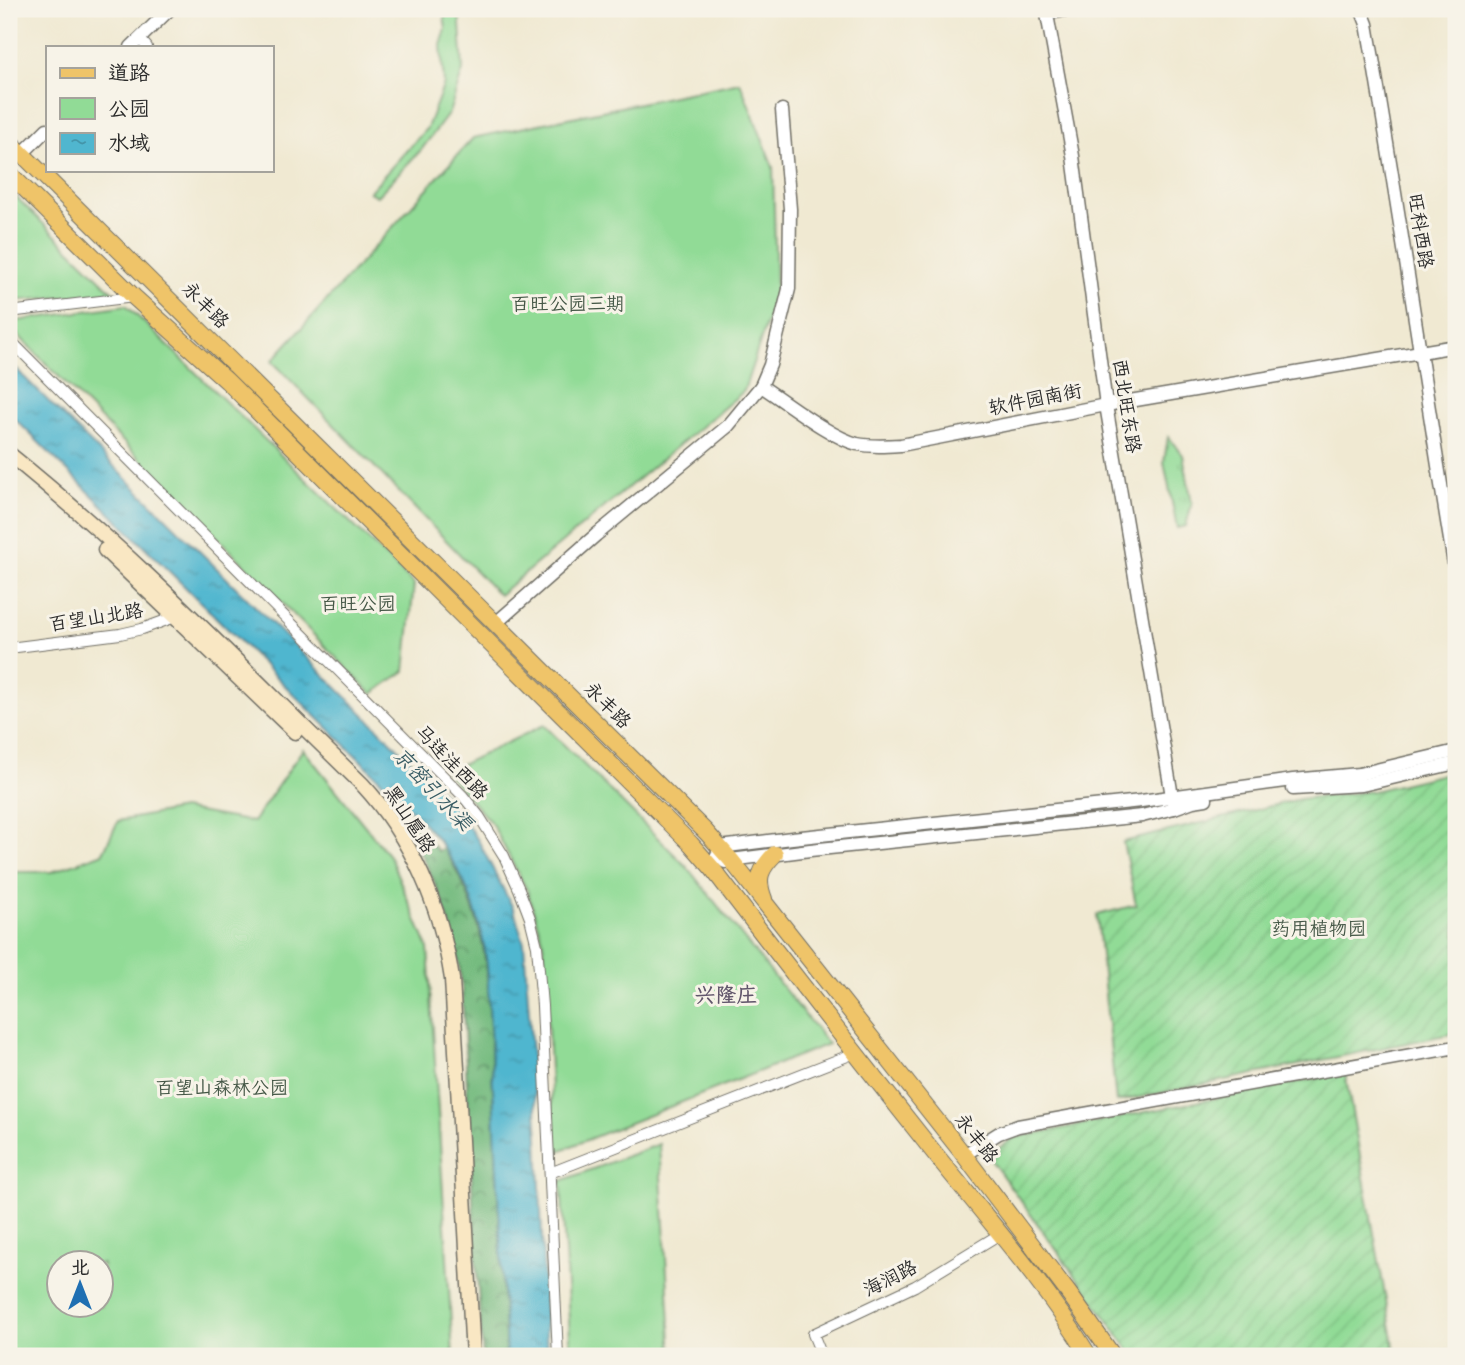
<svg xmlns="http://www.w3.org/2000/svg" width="1465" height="1365" viewBox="0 0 1465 1365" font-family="'Shantell Sans','LXGW WenKai TC',sans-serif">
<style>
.grass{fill:url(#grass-tufts);stroke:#5e8360;stroke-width:2}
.forest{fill:url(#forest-crowns);stroke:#507355;stroke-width:2}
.park{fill:#91db96;stroke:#5e8360;stroke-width:2;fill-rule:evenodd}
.garden{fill:url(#garden-furrows);stroke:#5e8360;stroke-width:2}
.water{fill:url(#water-ripples);stroke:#3e707d;stroke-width:2}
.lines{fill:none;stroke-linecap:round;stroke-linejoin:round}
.minor-casing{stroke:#706e65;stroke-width:12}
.tertiary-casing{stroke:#706e65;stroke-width:15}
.secondary-casing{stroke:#706e65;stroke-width:17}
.primary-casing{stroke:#706e65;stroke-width:18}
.minor{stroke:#fff;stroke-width:10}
.tertiary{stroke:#fff;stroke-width:12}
.secondary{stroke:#f9e7c3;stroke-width:14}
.primary{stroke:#efc469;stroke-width:16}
.labels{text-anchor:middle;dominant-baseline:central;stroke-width:6;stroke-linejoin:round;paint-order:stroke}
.street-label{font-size:19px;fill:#2b2b2b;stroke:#f7f3e8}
.park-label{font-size:19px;fill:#445746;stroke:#f7f3e8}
.water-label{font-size:21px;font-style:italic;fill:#385c64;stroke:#f7f3e8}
.neighbourhood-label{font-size:21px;font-weight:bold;fill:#62576c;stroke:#f7f3e8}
</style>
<defs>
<pattern id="grass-tufts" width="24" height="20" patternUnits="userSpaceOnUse" patternTransform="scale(1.75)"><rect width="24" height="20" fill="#91db96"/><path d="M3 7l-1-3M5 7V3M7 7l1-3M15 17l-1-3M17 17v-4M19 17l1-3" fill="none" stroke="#7dbc81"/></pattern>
<pattern id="forest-crowns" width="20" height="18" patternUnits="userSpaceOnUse" patternTransform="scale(1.75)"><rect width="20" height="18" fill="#74bb7f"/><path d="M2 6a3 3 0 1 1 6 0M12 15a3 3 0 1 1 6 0" fill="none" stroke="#5f9868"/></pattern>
<pattern id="garden-furrows" width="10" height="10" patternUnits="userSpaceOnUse" patternTransform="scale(1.75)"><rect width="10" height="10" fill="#91db96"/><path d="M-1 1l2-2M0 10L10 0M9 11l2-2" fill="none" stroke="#7dbc81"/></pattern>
<pattern id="water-ripples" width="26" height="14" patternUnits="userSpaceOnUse" patternTransform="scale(1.75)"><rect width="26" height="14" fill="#50b6cf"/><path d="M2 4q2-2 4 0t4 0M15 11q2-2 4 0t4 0" fill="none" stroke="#4394a8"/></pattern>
</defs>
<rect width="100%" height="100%" fill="#f7f3e8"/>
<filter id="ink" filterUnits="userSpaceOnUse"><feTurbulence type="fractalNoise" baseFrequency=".0143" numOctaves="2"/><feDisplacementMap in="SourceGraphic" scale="14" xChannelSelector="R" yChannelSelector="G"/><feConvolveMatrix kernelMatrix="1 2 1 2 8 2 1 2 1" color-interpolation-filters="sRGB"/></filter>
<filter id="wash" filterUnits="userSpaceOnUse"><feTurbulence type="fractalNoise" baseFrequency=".00686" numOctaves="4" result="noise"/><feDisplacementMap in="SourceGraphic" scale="28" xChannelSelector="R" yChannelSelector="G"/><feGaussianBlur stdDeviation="1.57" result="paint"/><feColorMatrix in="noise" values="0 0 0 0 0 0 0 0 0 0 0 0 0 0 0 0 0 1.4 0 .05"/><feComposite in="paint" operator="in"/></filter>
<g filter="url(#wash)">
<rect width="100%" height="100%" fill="#f0e9d2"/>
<!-- grass -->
<path class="grass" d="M1168 437 1183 455 1192 503 1186 526 1177 528 1164 462Z"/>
<!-- forest -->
<path class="forest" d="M395 812 400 813 438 851 444 848C472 896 485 934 488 989L506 1356H483L476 1261 462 988C457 923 431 865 395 812Z"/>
<!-- park -->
<g class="park">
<path d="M443 9H459L463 70 449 113 421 150 377 196 369 192 427 128 444 84 441 45 446 29Z"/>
<path d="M740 82 773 167 776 293 744 391 499 595 272 361 473 138Z"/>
<path d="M9 190 113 292 106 294 9 301Z"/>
<path d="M126 305 414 584 405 671 372 694 9 326V322Z"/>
<path d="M544 725 686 866 828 1044 554 1153 544 945 527 890 492 824 446 772Z"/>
<path d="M303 749 390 857 428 948 453 1356H9V872H52L103 853 118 821 182 809 253 822ZM60 1264H102V1306H60Z"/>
<path d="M659 1144 672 1356H571L561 1181Z"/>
</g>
<!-- garden -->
<g class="garden">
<path d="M1456 771V1033L1116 1102 1097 915 1136 905 1123 842 1300 799 1373 791Z"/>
<path d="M1345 1073 1396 1356H1134L988 1156 1013 1138Z"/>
</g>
<!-- water -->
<path class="water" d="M9 362 445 795 478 840 514 910 524 943 538 1139 547 1356H506L487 965C482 924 468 881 443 847 436 836 426 827 418 817L9 413Z"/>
</g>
<g filter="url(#ink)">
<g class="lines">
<defs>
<g id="minor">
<path d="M140 39 147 47"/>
<path d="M9 312 134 297"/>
<path d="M9 339 463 796 479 816 504 856 519 889 530 918 537 946 542 1006 558 1356"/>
<path d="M9 648 120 634 142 629 175 617 179 614"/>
<path d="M550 1173 855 1053"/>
<path d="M822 1356 813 1334 915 1286 1000 1234"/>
</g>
<g id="tertiary">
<path d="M1046 9 1073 156 1106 405 1174 808"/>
<path d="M1361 9 1367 24C1399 207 1425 392 1456 576"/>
<path d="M1046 10 1056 12 1071 9"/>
<path d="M131 47 170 9"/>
<path d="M22 154 47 129"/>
<path d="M761 386C786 402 830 437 857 444 872 447 886 446 901 445L1106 405 1456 346"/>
<path d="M496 623 596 535 728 426 761 386 770 365 789 289 790 209 782 110"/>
<path d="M1293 789 1362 785 1456 763"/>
<path d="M725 862 731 860 810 850 1142 816 1174 808 1193 801 1206 799"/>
<path d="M712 868 720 847 792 838 1141 801 1293 780 1359 774 1456 751"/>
<path d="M964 1155 999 1133 1018 1126 1456 1047"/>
</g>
<g id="secondary">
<path d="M9 454C135 555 246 672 362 784 412 838 441 907 452 979L473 1356"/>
<path d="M105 550 295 732"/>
</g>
<g id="primary">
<path d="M9 141 706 832 731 860 964 1155 1070 1295 1113 1356"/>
<path d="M9 173 134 297 227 381 691 844 712 868C783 961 855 1053 928 1145 983 1214 1043 1281 1089 1356"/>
<path d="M764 899C756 878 760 869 775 854"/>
</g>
</defs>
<!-- minor casing -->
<use href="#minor" class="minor-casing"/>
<!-- tertiary casing -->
<use href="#tertiary" class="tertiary-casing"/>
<!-- secondary casing -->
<use href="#secondary" class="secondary-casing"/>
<!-- primary casing -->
<use href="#primary" class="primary-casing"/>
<!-- minor -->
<use href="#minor" class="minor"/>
<!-- tertiary -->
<use href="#tertiary" class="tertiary"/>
<!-- secondary -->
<use href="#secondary" class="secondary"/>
<!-- primary -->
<use href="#primary" class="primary"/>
</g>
</g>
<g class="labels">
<!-- street labels -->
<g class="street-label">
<text transform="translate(1421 231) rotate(81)">旺科西路</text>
<text transform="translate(206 305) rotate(45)">永丰路</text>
<text transform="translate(1035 399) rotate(-11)">软件园南街</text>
<text transform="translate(1127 406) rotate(81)">西北旺东路</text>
<text transform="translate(96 617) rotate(-9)">百望山北路</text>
<text transform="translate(608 705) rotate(45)">永丰路</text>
<text transform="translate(452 762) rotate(46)">马连洼西路</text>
<text transform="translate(410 819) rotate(57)">黑山扈路</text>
<text transform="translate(977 1138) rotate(52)">永丰路</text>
<text transform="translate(890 1278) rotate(-27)">海润路</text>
</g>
<!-- park labels -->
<g class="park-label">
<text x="568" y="303">百旺公园三期</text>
<text x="358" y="603">百旺公园</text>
<text x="1319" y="928">药用植物园</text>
<text x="222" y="1087">百望山森林公园</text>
</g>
<!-- water labels -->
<g class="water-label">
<text transform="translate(433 789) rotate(47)">京密引水渠</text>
</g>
<!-- neighbourhood labels -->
<g class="neighbourhood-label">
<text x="726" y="995">兴隆庄</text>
</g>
</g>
<!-- margin -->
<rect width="1465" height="1365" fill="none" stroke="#f7f3e8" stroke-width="35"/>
<!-- legend -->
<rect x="46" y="46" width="228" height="126" fill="#f7f3e8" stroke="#a5a39c" stroke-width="2"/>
<rect x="60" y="68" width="35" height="10" fill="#efc469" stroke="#a5a39c" stroke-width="2"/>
<text x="108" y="80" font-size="21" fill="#2b2b2b">道路</text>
<rect x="60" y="98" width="35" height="21" fill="#91db96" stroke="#a5a39c" stroke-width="2"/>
<text x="108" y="116" font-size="21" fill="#2b2b2b">公园</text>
<rect x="60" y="133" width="35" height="21" fill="url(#water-ripples)" stroke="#a5a39c" stroke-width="2"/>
<text x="108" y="150" font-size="21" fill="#2b2b2b">水域</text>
<!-- north arrow -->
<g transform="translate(80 1284)"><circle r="33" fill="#f7f3e8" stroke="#a5a39c" stroke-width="2"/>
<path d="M0-5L12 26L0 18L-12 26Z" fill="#1f6fb2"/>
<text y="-10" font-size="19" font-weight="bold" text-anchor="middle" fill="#2b2b2b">北</text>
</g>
</svg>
